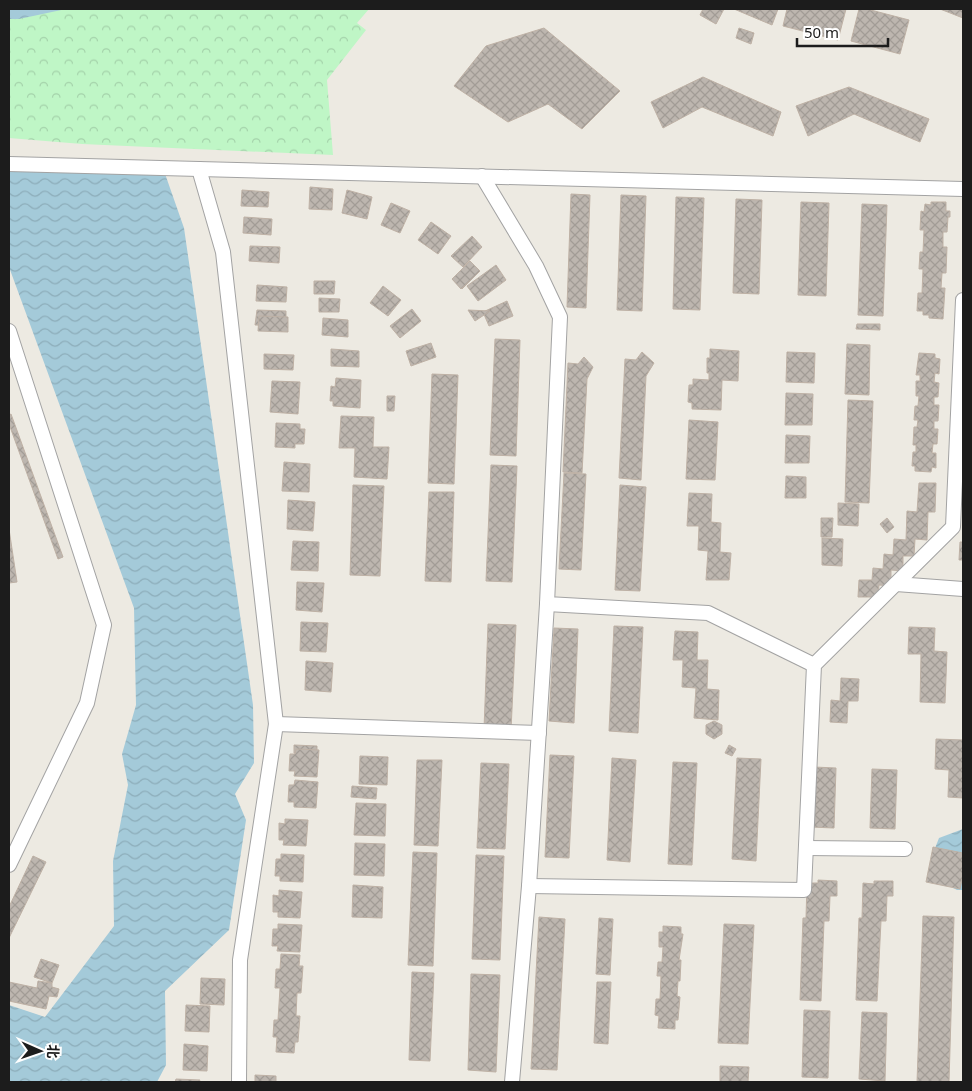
<svg xmlns="http://www.w3.org/2000/svg" width="972" height="1091" viewBox="0 0 972 1091" font-family="'Noto Sans','Noto Sans SC',sans-serif">
<style>
.park{fill:url(#park-crowns)}
.water{fill:url(#water-waves)}
.building{fill:url(#building-cross-hatch);stroke:#beb1a5}
.lines{fill:none;stroke-linecap:round;stroke-linejoin:round}
.minor-casing{stroke:#a3a3a3;stroke-width:16}
.minor{stroke:#fff;stroke-width:14}
</style>
<defs>
<pattern id="park-crowns" width="20" height="18" patternUnits="userSpaceOnUse" patternTransform="scale(1.25)"><rect width="20" height="18" fill="#bff6c6"/><path d="M2 6a3 3 0 1 1 6 0M12 15a3 3 0 1 1 6 0" fill="none" stroke="#a4d2aa"/></pattern>
<pattern id="water-waves" width="16" height="10" patternUnits="userSpaceOnUse" patternTransform="scale(1.25)"><rect width="16" height="10" fill="#a4cad9"/><path d="M0 5q4-4 8 0t8 0" fill="none" stroke="#8dadba"/></pattern>
<pattern id="building-cross-hatch" width="8" height="8" patternUnits="userSpaceOnUse" patternTransform="scale(1.25)"><rect width="8" height="8" fill="#bdb6af"/><path d="M0 0l8 8M0 8l8-8" fill="none" stroke="#a29c96"/></pattern>
</defs>
<rect width="100%" height="100%" fill="#edeae2"/>
<!-- park -->
<path class="park" d="M9 9H369L357 23 366 30 327 80 333 155 82 144 9 138Z"/>
<!-- water -->
<g class="water">
<path d="M9 9H66L19 19H9Z"/>
<path d="M9 164 163 168 184 228 253 705 254 763 235 794 246 820 229 930 165 991 166 1065 157 1082H9V1005L45 1017 114 926 113 861 128 785 122 754 136 705 134 608 9 267Z"/>
<path d="M963 829V890H957L936 879 930 861 939 838Z"/>
</g>
<!-- building -->
<g class="building">
<path d="M703 9H724L716 24 700 15Z"/>
<path d="M734 9H778L772 25Z"/>
<path d="M787 9H846L838 40 783 26Z"/>
<path d="M859 9H867L909 20 900 54 851 41Z"/>
<path d="M940 9H963V18Z"/>
<path d="M544 28 620 91 582 129 548 104 508 122 454 86 486 46Z"/>
<path d="M739 28 754 33 751 44 736 38Z"/>
<path d="M703 77 781 112 773 136 702 107 663 128 651 102Z"/>
<path d="M849 87 929 119 920 142 854 114 808 136 796 106Z"/>
<path d="M310 187 333 189 332 210 309 209Z"/>
<path d="M242 190 269 192 268 207 241 206Z"/>
<path d="M347 190 372 197 367 219 342 213Z"/>
<path d="M571 194 590 195 586 308 567 307Z"/>
<path d="M621 195 646 196 642 311 617 310Z"/>
<path d="M676 197 704 198 700 310 673 309Z"/>
<path d="M736 199 762 200 759 294 733 293Z"/>
<path d="M801 202 829 203 826 296 798 295Z"/>
<path d="M931 202H946V211H950V217H948L947 232H943V247H947L946 273H942L941 288H945L943 319 929 318V315H923V311H917L918 293H922L923 269H919L920 252H923L924 230H920L921 211 924 212 925 204 931 205Z"/>
<path d="M391 203 410 211 400 233 381 225Z"/>
<path d="M862 204 887 205 883 316 858 315Z"/>
<path d="M244 217 272 219 271 235 243 233Z"/>
<path d="M431 222 451 236 438 254 418 240Z"/>
<path d="M472 236 482 247 463 267 451 256Z"/>
<path d="M250 246 280 247 279 263 249 261Z"/>
<path d="M470 261 480 271 462 289 452 279Z"/>
<path d="M470 261 480 271 461 289 452 279Z"/>
<path d="M496 265 506 280 478 301 467 286Z"/>
<path d="M314 281H335L334 294H314Z"/>
<path d="M257 285 287 287 286 302 256 301Z"/>
<path d="M383 286 401 300 388 316 370 303Z"/>
<path d="M319 298 340 299 339 312H319Z"/>
<path d="M507 301 513 316 489 326 483 312Z"/>
<path d="M412 309 421 321 400 338 390 326Z"/>
<path d="M257 310 286 311V326L255 325Z"/>
<path d="M468 310 490 311 475 321Z"/>
<path d="M259 316 288 317V332L258 331Z"/>
<path d="M323 318 348 320V337L322 335Z"/>
<path d="M857 324H880V330L856 329Z"/>
<path d="M495 339 520 340 516 456 490 455Z"/>
<path d="M431 343 436 357 411 366 406 351Z"/>
<path d="M847 344 870 345 869 395 845 394Z"/>
<path d="M331 349 359 351V367L331 366Z"/>
<path d="M710 349 739 351 738 381 722 380 721 410 692 409V403L688 402 689 385H693V379L709 380V373H707V358H710Z"/>
<path d="M642 352 654 363 646 376 641 480 619 478 625 359 636 360Z"/>
<path d="M787 352 815 353 814 383 786 382Z"/>
<path d="M919 353 935 354V358L940 359 939 374 935 373 934 382 939 383 938 397H934V405H939L938 421H934V429H938L937 444H933L932 453H936V468L932 467 931 472 915 471V466H912L913 452H916V445H913L914 427H917L918 420H914L915 406H918L919 396H916V381H920V375H916Z"/>
<path d="M264 354 294 355 293 370 264 369Z"/>
<path d="M584 357 593 367 587 379 582 473 563 472 568 363 578 364Z"/>
<path d="M432 374 458 375 454 484 428 483Z"/>
<path d="M336 378 361 380 360 408 333 406V401H330L331 386 335 387Z"/>
<path d="M272 381 300 382 298 414 270 412Z"/>
<path d="M786 393 813 394 812 425H785Z"/>
<path d="M387 396H395L394 411H387Z"/>
<path d="M848 400 873 401 869 503 845 502Z"/>
<path d="M11 414 63 557 58 559 9 424V415Z"/>
<path d="M341 416 374 417 373 447H389L387 479 354 477 355 448H339Z"/>
<path d="M689 420 718 422 715 480 686 479Z"/>
<path d="M276 423 300 424V429H305L304 444H295V448L275 447Z"/>
<path d="M786 435 810 436 809 463H785Z"/>
<path d="M284 462 310 464 309 492 282 491Z"/>
<path d="M491 465 517 466 512 582 486 581Z"/>
<path d="M564 473 586 474 581 570 559 569Z"/>
<path d="M786 476 806 477V498H785Z"/>
<path d="M919 483H936L935 512H928L927 540 915 539 914 556H903V571L891 570V586L879 585 878 597H858L859 580H872L873 568 883 569 884 554 893 555 894 539 906 540 907 511 917 512Z"/>
<path d="M353 485 384 486 380 576 350 575Z"/>
<path d="M620 485 646 487 640 591 615 590Z"/>
<path d="M429 492H454L451 582 425 581Z"/>
<path d="M689 493 712 494 711 522 721 523 720 552 731 553 729 580H706L708 551 698 550 699 526H687Z"/>
<path d="M288 500 315 502 313 531 287 529Z"/>
<path d="M838 503 859 504 858 526 838 525Z"/>
<path d="M821 518H833L832 537H821Z"/>
<path d="M887 518 894 527 887 533 880 524Z"/>
<path d="M9 529 17 582 9 583Z"/>
<path d="M822 538 843 539 842 566 822 565Z"/>
<path d="M293 541 319 542 318 571 291 570Z"/>
<path d="M960 542H963V560H959Z"/>
<path d="M297 582 324 583 322 612 296 610Z"/>
<path d="M301 622 328 623 326 652 300 651Z"/>
<path d="M488 624 516 625 511 730 484 729Z"/>
<path d="M614 626 643 627 638 733 609 731Z"/>
<path d="M909 627 935 628 934 651 947 652 945 703 920 702 921 654H908Z"/>
<path d="M554 628 578 629 574 723 549 721Z"/>
<path d="M675 631 698 632 697 660H708L707 689 719 690 718 720 694 718 696 688 682 687 683 660H673Z"/>
<path d="M306 661 333 663 331 692 305 690Z"/>
<path d="M841 678 859 679 858 701H848L847 723 830 722 831 700 840 701Z"/>
<path d="M714 721 722 725V734L714 739 706 734V725Z"/>
<path d="M936 739 963 740V798L948 797 949 770 935 769Z"/>
<path d="M294 745 317 746V754L294 753Z"/>
<path d="M729 745 736 749 732 756 725 753Z"/>
<path d="M296 749 319 750 317 777 294 776 295 771H289L290 754H295Z"/>
<path d="M550 755 574 756 569 858 545 857Z"/>
<path d="M360 756 388 757 387 785 359 784Z"/>
<path d="M612 758 636 760 630 862 607 860Z"/>
<path d="M737 758 761 759 756 861 732 859Z"/>
<path d="M417 760H442L438 846 414 845Z"/>
<path d="M673 762 697 763 692 865 668 864Z"/>
<path d="M481 763 509 764 505 849 477 848Z"/>
<path d="M814 767 836 768 834 828 811 827Z"/>
<path d="M872 769 897 770 895 829 870 828Z"/>
<path d="M295 780 318 782 316 808 294 807V802H288L289 785H294Z"/>
<path d="M352 786 377 788 376 799 351 797Z"/>
<path d="M356 803 386 804 385 836 354 835Z"/>
<path d="M285 819 308 820 306 846 283 845 284 840H279V823L285 824Z"/>
<path d="M355 843 385 844 384 876 354 875Z"/>
<path d="M933 847 963 853V875L960 889 926 882Z"/>
<path d="M413 852 437 853 433 966 408 965Z"/>
<path d="M281 854 304 855 303 882 280 881V876H275L276 859H281Z"/>
<path d="M476 855 504 856 500 960 472 959Z"/>
<path d="M33 856 46 862 9 938V907Z"/>
<path d="M818 880 837 881V896H830L829 921H824L821 1001 800 1000 803 918H806L807 883H818Z"/>
<path d="M874 881H893V896H887L886 921H881L877 1001 856 1000 859 918H862L863 883 874 884Z"/>
<path d="M353 885 383 887 382 918 352 917Z"/>
<path d="M279 890 302 892 300 918 278 917V912H273V895L279 896Z"/>
<path d="M923 916 954 917 949 1082H917Z"/>
<path d="M539 917 565 919 557 1070 531 1069Z"/>
<path d="M599 918 613 919 610 975 596 974Z"/>
<path d="M278 924 302 925 300 952 277 951 278 946H272L273 929H278Z"/>
<path d="M724 924 754 925 748 1044 718 1043Z"/>
<path d="M663 926 681 927V934H683L679 960H681L680 981H678L677 996 680 997 678 1020H675V1029L658 1028 659 1016 655 1015 656 999H660L661 976H657L658 962H662L663 947H659V932H663Z"/>
<path d="M281 954 300 955 299 966H303L301 993H297L296 1016H300L298 1042H295L294 1053 276 1052 277 1037H273L274 1020H278L280 988H275L276 969H280Z"/>
<path d="M41 959 59 965 52 983 34 977Z"/>
<path d="M412 972 434 973 430 1061 409 1060Z"/>
<path d="M471 974 500 975 496 1072 468 1070Z"/>
<path d="M201 978 225 979 224 1005 200 1004Z"/>
<path d="M38 981 52 983V987L59 989 57 997 49 996 46 1009 9 1001V982L37 988Z"/>
<path d="M597 982H611L608 1044 594 1043Z"/>
<path d="M186 1005 210 1006 209 1032 185 1031Z"/>
<path d="M804 1010 830 1011 828 1078 802 1077Z"/>
<path d="M862 1012 887 1013 885 1081 859 1079Z"/>
<path d="M184 1044 208 1046 207 1071 183 1070Z"/>
<path d="M720 1066 749 1067 748 1082H720Z"/>
<path d="M255 1075 276 1076V1082H255Z"/>
<path d="M176 1079 200 1080 199 1082H175Z"/>
</g>
<g class="lines">
<defs>
<g id="minor">
<path d="M9 164 963 189"/>
<path d="M199 169 223 252 276 724"/>
<path d="M482 176 536 266 560 317 547 604 708 613 814 665"/>
<path d="M9 331 104 625 87 703 9 865"/>
<path d="M896 584 963 589"/>
<path d="M806 848 905 849"/>
<path d="M529 886 804 890 814 665 953 527 963 300"/>
<path d="M239 1082 240 960 276 724 539 733"/>
<path d="M512 1082 529 886 547 604"/>
</g>
</defs>
<!-- minor casing -->
<use href="#minor" class="minor-casing"/>
<!-- minor -->
<use href="#minor" class="minor"/>
</g>
<!-- border -->
<rect width="972" height="1091" fill="none" stroke="#1c1c1c" stroke-width="20"/>
<!-- north arrow -->
<g transform="translate(40 1051) rotate(92)" stroke="#ffffff" stroke-width="4" paint-order="stroke">
<path d="M0-4L9 19L0 12L-9 19Z" fill="#1c1c1c"/>
<text y="-8" font-size="14" font-weight="bold" text-anchor="middle" fill="#1c1c1c">北</text>
</g>
<!-- scale -->
<path d="M797 38v8h91v-8" fill="none" stroke="#1c1c1c" stroke-width="2.5"/>
<text x="804" y="38" font-size="15" fill="#1c1c1c" stroke="#ffffff" stroke-width="4" paint-order="stroke">50 m</text>
</svg>
